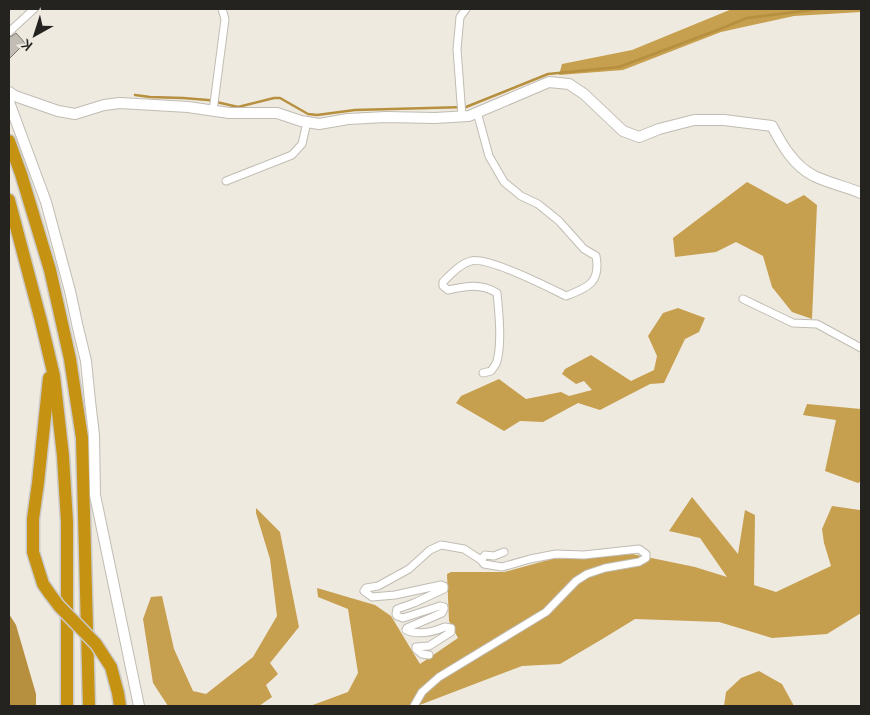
<svg xmlns="http://www.w3.org/2000/svg" width="870" height="715" viewBox="0 0 870 715" font-family="Manrope,sans-serif">
<style>
.forest{fill:#c69f4f}
.water{fill:#b68f3f}
.lines{fill:none;stroke-linecap:round;stroke-linejoin:round}
.stream{stroke:#b68f3f;stroke-width:2.5}
.building{fill:#c2bdb4;stroke:#77736a}
.street-casing{stroke:#c1bcb3;stroke-width:9}
.secondary-casing{stroke:#c1bcb3;stroke-width:12}
.highway-casing{stroke:#cbcac9;stroke-width:15}
.street{stroke:#fff;stroke-width:7}
.secondary{stroke:#fff;stroke-width:10}
.highway{stroke:#c59211;stroke-width:12}
.highway-bridge-casing{stroke:#cbcac9;stroke-width:15;stroke-linecap:butt}
.highway-bridge{stroke:#c59211;stroke-width:12}
</style>
<rect width="100%" height="100%" fill="#efeae0"/>
<!-- forest -->
<g class="forest">
<path d="M732 9H861V12L794 16 721 32 623 70 559 75 562 64 632 50Z"/>
<path d="M747 182 787 204 804 195 817 205 812 319 792 312 772 287 763 256 736 242 716 252 675 257 673 238Z"/>
<path d="M678 308 705 318 699 332 685 339 664 383 650 384 600 410 578 403 543 422 520 421 504 431 456 403 461 396 499 379 526 399 561 392 569 396 592 390 584 381 576 384 562 374 565 369 591 355 631 381 654 370 657 356 648 336 663 313Z"/>
<path d="M807 404 861 409V481L858 483 825 471 836 420 803 415Z"/>
<path d="M692 497 738 554 745 510 755 515 754 585 776 592 831 566 824 543 822 529 832 506 860 510 861 509V613L827 634 772 638 719 622 635 619 604 638 560 664 522 666 417 706H310L348 692 358 673 348 609 318 597 317 588 375 605 391 616 420 664 458 638 449 621 447 574 451 572H504L552 559 577 558 632 554 695 567 727 577 700 538 669 531Z"/>
<path d="M256 508 280 532 299 627 270 663 278 674 266 685 272 697 259 706H168L153 683 143 619 151 597 162 596 174 649 193 691 206 694 253 657 277 616 270 559 256 513Z"/>
<path d="M759 671 782 684 794 706H724L726 692 741 678Z"/>
</g>
<!-- water -->
<path class="water" d="M9 614 16 625 36 694V706H9Z"/>
<g class="lines">
<!-- stream -->
<path class="stream" d="M135 95 150 97 183 98 208 100 238 107 274 98H280L308 114 317 115 355 110 466 107 548 74 619 67 715 31 747 18 819 9"/>
</g>
<!-- building -->
<path class="building" d="M16 33 25 43 9 59V37L12 36Z"/>
<g class="lines">
<defs>
<g id="street">
<path d="M9 32 34 9"/>
<path d="M213 111 225 19 222 9"/>
<path d="M477 112 489 156 504 182 521 196 538 204 559 221 584 249 596 256C601 282 588 288 566 296 550 288 487 256 471 261 460 264 451 274 443 282V286L448 290C466 286 481 283 497 293 499 313 502 342 497 361 496 365 493 368 491 371L483 373"/>
<path d="M462 116 457 49 460 17 466 9"/>
<path d="M226 181 292 155 302 144 307 122"/>
<path d="M743 299 793 323 817 324 861 348"/>
<path d="M429 655 422 654 416 649V647L429 646 451 632V628L445 627C433 632 419 636 406 630L407 628 442 613 444 609V607L440 606 403 618 397 616 396 614 397 609 414 603 444 589V586L441 585 395 595 372 597 364 591 366 588 378 586 409 569 430 550 441 545 464 549 481 560"/>
<path d="M414 706 422 692 439 677 546 612 576 581 587 574 605 568 639 562 646 558V554L639 549 584 555 556 554 530 559 502 567 484 564 481 560 485 555 494 556 504 552"/>
</g>
<g id="secondary">
<path d="M9 92 15 96 58 111 75 114 104 105 120 103 188 107 229 113H277L301 121 319 124 348 119 386 117 435 118 469 116 549 82 569 84 584 94 623 131 639 137 659 129 694 120H724L772 126C782 145 794 166 814 176 829 183 846 187 861 193"/>
<path d="M9 102 46 202 70 291 78 328 86 361 90 401 94 435 95 495 139 706"/>
</g>
<g id="highway">
<path d="M9 141 21 174 50 270 70 359 82 438 89 706"/>
<path d="M9 200 41 321 54 376 63 456 67 522V706"/>
<path d="M49 378 38 483 33 519V552L43 584 50 594"/>
<path d="M111 667 118 693 120 706"/>
</g>
</defs>
<!-- street casing -->
<use href="#street" class="street-casing"/>
<!-- secondary casing -->
<use href="#secondary" class="secondary-casing"/>
<!-- highway casing -->
<use href="#highway" class="highway-casing"/>
<!-- street -->
<use href="#street" class="street"/>
<!-- secondary -->
<use href="#secondary" class="secondary"/>
<!-- highway -->
<use href="#highway" class="highway"/>
<defs>
<path id="highway-bridge" d="M50 594 59 606 96 644 111 667"/>
</defs>
<!-- highway-bridge casing -->
<use href="#highway-bridge" class="highway-bridge-casing"/>
<!-- highway-bridge -->
<use href="#highway-bridge" class="highway-bridge"/>
</g>
<!-- border -->
<rect width="870" height="715" fill="none" stroke="#252320" stroke-width="20"/>
<!-- north arrow -->
<g transform="translate(35 35) rotate(219)" stroke="#efeae0" stroke-width="4" paint-order="stroke">
<path d="M0-4L9 19L0 12L-9 19Z" fill="#252320"/>
<text y="-8" font-size="14" font-weight="bold" text-anchor="middle" fill="#252320">K</text>
</g>
</svg>
